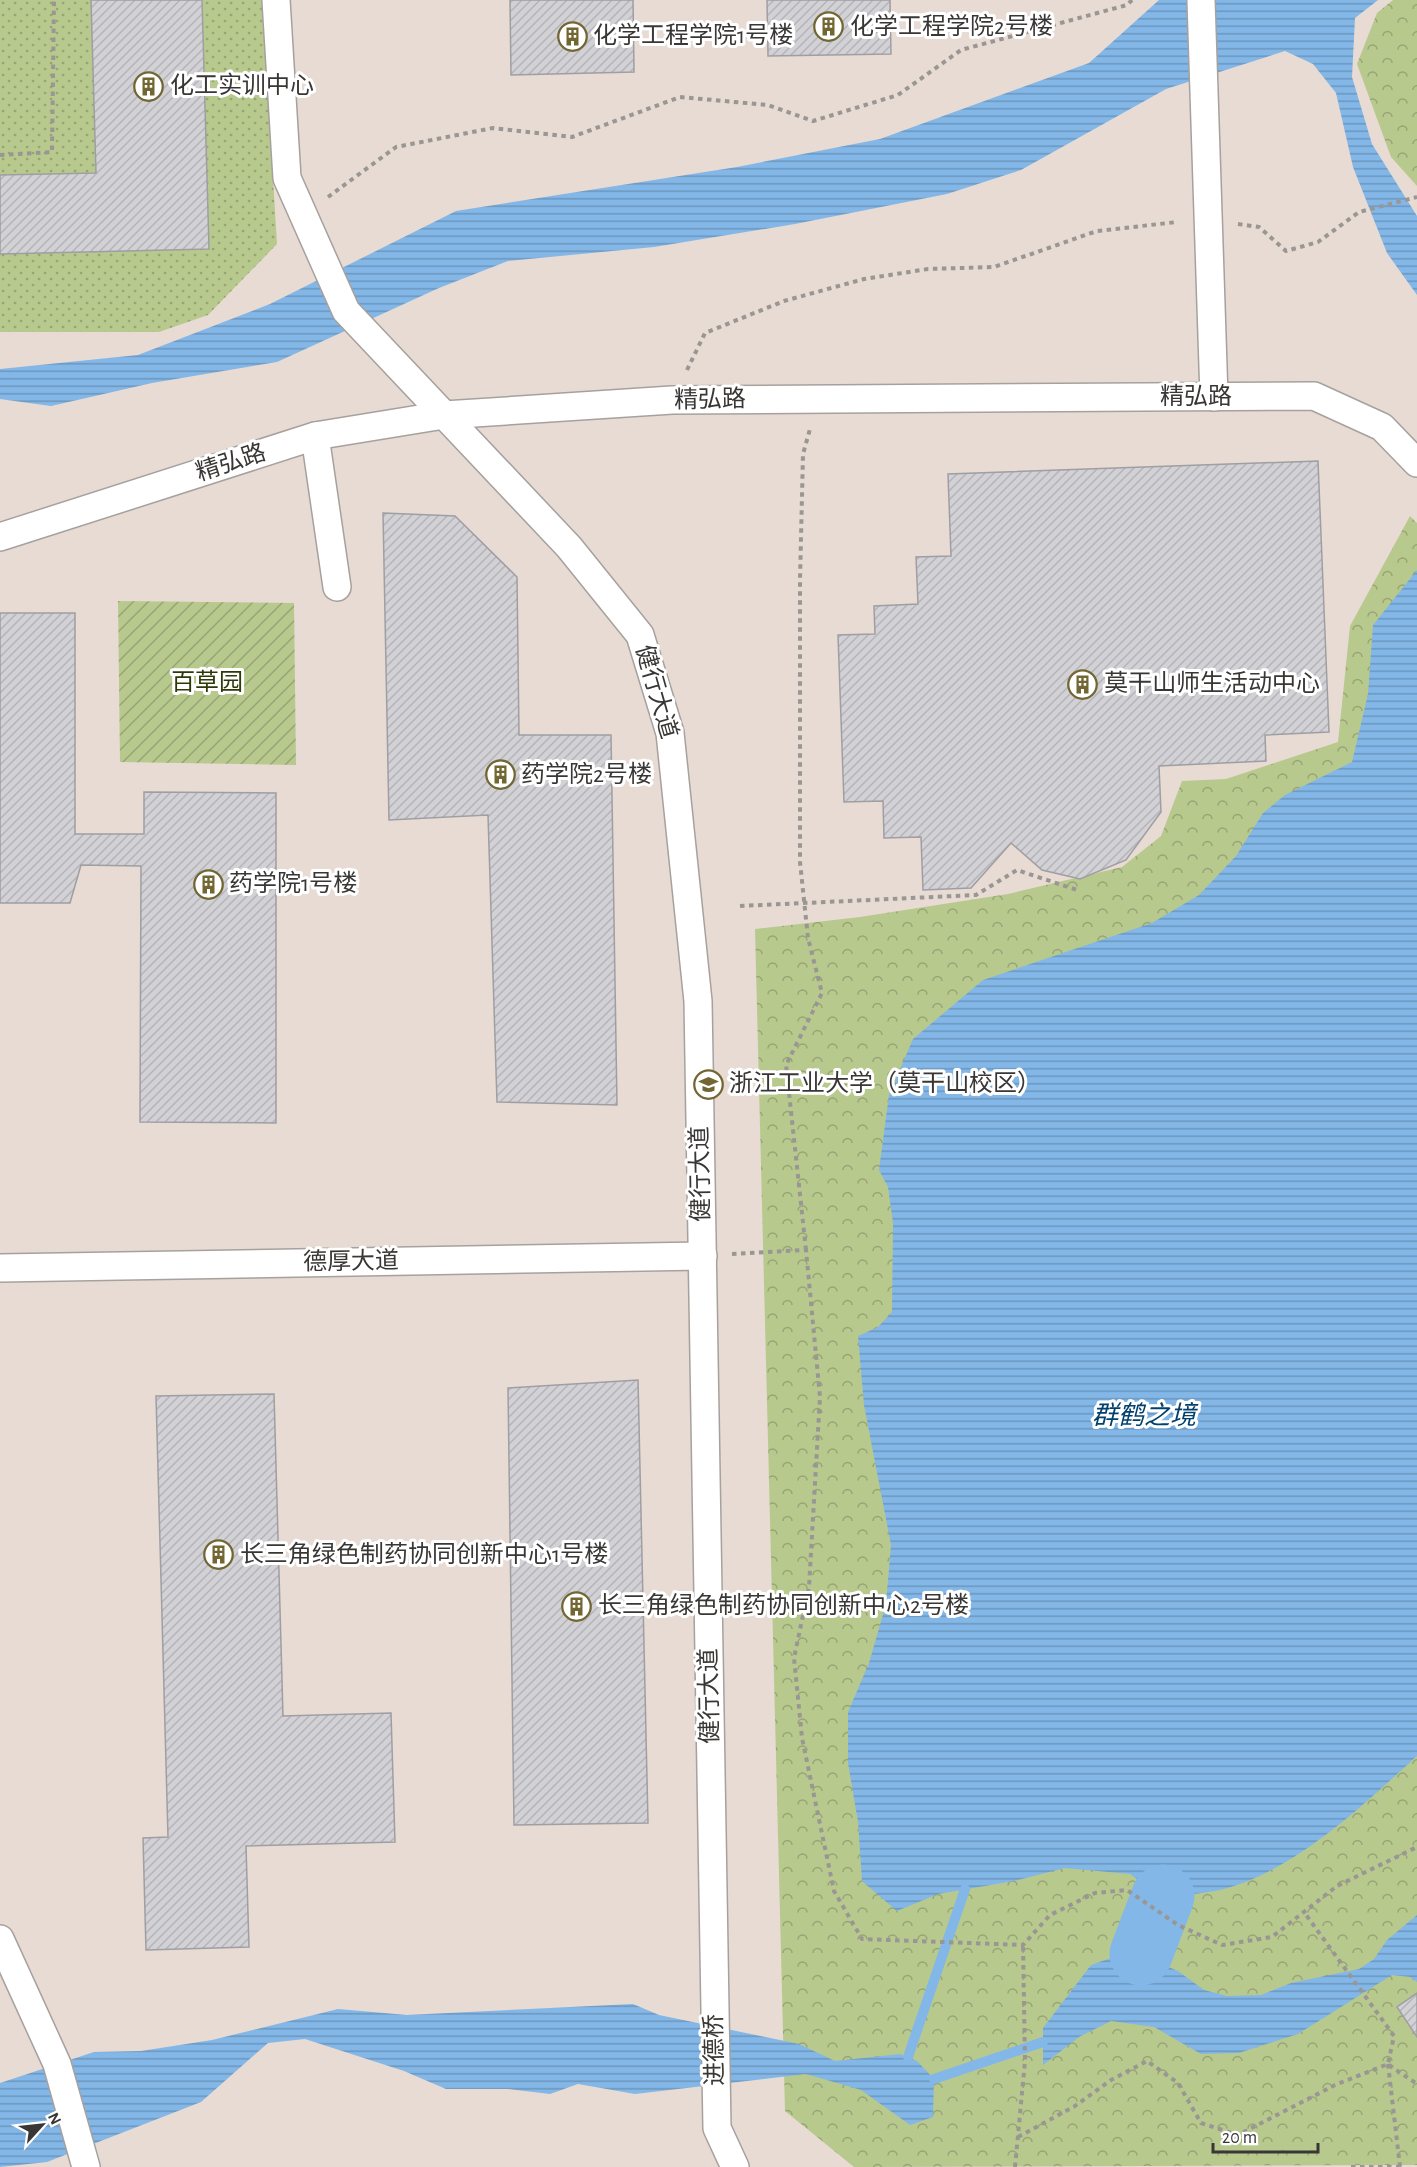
<svg xmlns="http://www.w3.org/2000/svg" width="1417" height="2167" viewBox="0 0 1417 2167" font-family="'Alegreya Sans','Noto Sans SC',sans-serif">
<style>
.built{fill:#e7dbd3}
.grass{fill:url(#grass-dots)}
.forest{fill:url(#forest-crowns)}
.garden{fill:url(#garden-furrows)}
.water{fill:url(#water-rules)}
.lines{fill:none;stroke-linecap:round;stroke-linejoin:round}
.stream{stroke:#83b7e8;stroke-width:10}
.river{stroke:#83b7e8;stroke-width:63}
.building{fill:url(#building-hatch);stroke:#9f9ea3;stroke-width:1.5}
.minor-casing{stroke:#a6a19e;stroke-width:30}
.path{stroke:#9a9694;stroke-width:4;stroke-dasharray:4.5 4.5;stroke-linecap:butt}
.minor{stroke:#fff;stroke-width:27}
.labels{text-anchor:middle;dominant-baseline:central;stroke-width:6;stroke-linejoin:round;paint-order:stroke}
.poi-label{font-size:24px;fill:#393736;stroke:#fff;text-anchor:start}
.street-label{font-size:24px;fill:#393736;stroke:#fff}
.park-label{font-size:24px;fill:#2e3907;stroke:#fff}
.water-label{font-size:26px;font-style:italic;fill:#02416e;stroke:#fff}
</style>
<defs>
<pattern id="grass-dots" width="8" height="8" patternUnits="userSpaceOnUse" patternTransform="scale(1.5)"><rect width="8" height="8" fill="#b8c98e"/><path d="M2 2h.1M6 6h.1" fill="none" stroke="#97a475" stroke-width="1.8" stroke-linecap="round"/></pattern>
<pattern id="forest-crowns" width="20" height="18" patternUnits="userSpaceOnUse" patternTransform="scale(1.5)"><rect width="20" height="18" fill="#b8c98e"/><path d="M2 6a3 3 0 1 1 6 0M12 15a3 3 0 1 1 6 0" fill="none" stroke="#97a475"/></pattern>
<pattern id="garden-furrows" width="10" height="10" patternUnits="userSpaceOnUse" patternTransform="scale(1.5)"><rect width="10" height="10" fill="#b8c98e"/><path d="M-1 1l2-2M0 10L10 0M9 11l2-2" fill="none" stroke="#97a475"/></pattern>
<pattern id="water-rules" width="6" height="5" patternUnits="userSpaceOnUse" patternTransform="scale(1.5)"><rect width="6" height="5" fill="#83b7e8"/><path d="M0 2.5h6" fill="none" stroke="#6c96bd"/></pattern>
<pattern id="building-hatch" width="6" height="6" patternUnits="userSpaceOnUse" patternTransform="scale(1.5)"><rect width="6" height="6" fill="#d2d1d6"/><path d="M-1 1l2-2M0 6l6-6M5 7l2-2" fill="none" stroke="#b5b4b8"/></pattern>
</defs>
<rect width="100%" height="100%" fill="#efe9e6"/>
<!-- built -->
<rect class="built" x="0" y="0" width="1417" height="2167"/>
<!-- grass -->
<path class="grass" d="M0 0H262L277 244 208 315 159 332H0Z"/>
<!-- forest -->
<g class="forest">
<path d="M1393 0H1417V186L1391 157 1357 64 1377 13Z"/>
<path d="M1410 516 1417 523V2165L854 2167 785 2111 755 929 860 917 1008 894 1122 867 1161 836 1182 781 1226 779 1338 742 1350 626Z"/>
</g>
<!-- garden -->
<path class="garden" d="M118 601 294 603 296 765 120 762Z"/>
<!-- water -->
<g class="water">
<path d="M1159 0H1378L1355 18 1352 77 1372 144 1417 216V295L1387 253 1353 167 1336 93 1313 64 1285 51 1166 89 1021 170 947 194 795 224 654 247 508 261 439 288 277 362 152 383 51 406 0 399V369L138 355 270 304 456 211 737 167 880 139 1089 63Z"/>
<path d="M1417 570V1756C1362 1806 1294 1872 1220 1890 1201 1894 1179 1895 1160 1896L1130 1874 1065 1868 1014 1881 938 1894 897 1911 862 1881 858 1822 848 1763V1712L869 1663 886 1604 891 1545 864 1405 858 1336 878 1327 892 1312 893 1223 888 1187 879 1170 889 1095 913 1039 983 980 1152 923 1199 895 1236 856 1263 813 1285 795 1352 762 1368 694 1373 625Z"/>
<path d="M1417 1915V1982L1410 1977 1392 1975 1298 2034 1239 2053 1201 2054 1154 2027 1111 2021 1079 2037 1043 2065V2028L1091 1965 1131 1951 1178 1971 1204 1990 1227 1996 1261 1995 1291 1983 1359 1969 1374 1959 1387 1940Z"/>
<path d="M633 2004 659 2015 799 2044 835 2061 900 2054 917 2061 934 2079 933 2117 910 2125 861 2090 806 2074 635 2094 578 2084 550 2094 507 2089H446L404 2071 305 2039 268 2043 201 2102 47 2162 0 2167V2083L94 2052 141 2051 212 2040 338 2009 407 2015Z"/>
</g>
<g class="lines">
<!-- stream -->
<g class="stream">
<path d="M908 2057 965 1889"/>
<path d="M934 2079 1043 2042"/>
</g>
<!-- river -->
<path class="river" d="M1141 1954 1163 1896"/>
</g>
<!-- building -->
<g class="building">
<path d="M91 0H202L209 249 0 254V175L96 173Z"/>
<path d="M510 0H633L634 72 511 75Z"/>
<path d="M767 0H890L891 54 768 56Z"/>
<path d="M1318 461 1329 732 1265 735 1266 761 1159 766 1161 812 1126 860 1080 879 1042 870 1011 843 971 888 923 890 921 837 884 838 883 801 844 802 838 635 875 634 874 606 918 604 916 557 951 556 948 474Z"/>
<path d="M383 513 455 516 517 577 519 735H611L617 1105 497 1102 488 815 389 820Z"/>
<path d="M0 613H75V834H144V792L276 793V1123L140 1122 141 866 81 865 70 903H0Z"/>
<path d="M638 1380 648 1823 514 1825 508 1388Z"/>
<path d="M274 1394 283 1716 391 1713 395 1842 246 1846 249 1947 146 1950 143 1838 168 1837 156 1396Z"/>
<path d="M1417 1993V2037L1397 2007Z"/>
</g>
<g class="lines">
<defs>
<g id="minor">
<path d="M276 0 287 178 346 311 569 547 640 635 670 733 698 1001 717 2128 735 2167"/>
<path d="M1201 0 1214 397"/>
<path d="M315 436 337 587"/>
<path d="M0 537 315 436 444 415 672 400 1314 396 1382 427 1417 463"/>
<path d="M0 1268 703 1256"/>
<path d="M0 1939 57 2064 86 2167"/>
</g>
</defs>
<!-- minor casing -->
<use href="#minor" class="minor-casing"/>
<!-- path -->
<g class="path">
<path d="M0 155 52 152 54 0"/>
<path d="M328 197 396 147 493 128 572 137 680 97 768 105 813 121 898 95 961 50 1127 5 1132 0"/>
<path d="M1238 224 1259 227 1286 251 1318 242 1359 212 1417 197"/>
<path d="M687 370 705 333 784 301 864 279 928 269 994 267 1097 231 1177 222"/>
<path d="M740 906 976 895 1017 870 1080 891"/>
<path d="M806 1250 786 1065 822 993 808 938 800 862V580L803 454 810 429"/>
<path d="M732 1254 806 1250 820 1397 809 1587 794 1658 802 1738 834 1891 862 1939 1023 1945 1050 1915 1095 1893 1127 1890 1178 1925 1222 1945 1272 1937 1337 1886 1417 1847"/>
<path d="M1388 2064 1400 2167"/>
<path d="M1389 2065 1417 2084"/>
<path d="M1018 2137 1075 2106 1111 2080 1147 2061 1178 2083 1201 2123 1238 2135 1335 2085 1388 2064 1394 2036 1304 1912"/>
<path d="M1015 2167 1025 2061 1023 1945"/>
<path d="M1351 2167H1405"/>
</g>
<!-- minor -->
<use href="#minor" class="minor"/>
</g>
<!-- icons -->
<defs>
<symbol id="building-ring" viewBox="-11 -11 22 22"><circle r="9.5" fill="#fff" stroke="#726633" stroke-width="1.5"/><path d="M-4-6H4V6H1V3H-1V6H-4ZM-2.5-4.3h1.7v1.8h-1.7ZM.8-4.3h1.7v1.8H.8ZM-2.5-1h1.7V.8h-1.7ZM.8-1h1.7V.8H.8Z" fill="#726633"/></symbol>
<symbol id="university-ring" viewBox="-11 -11 22 22"><circle r="9.5" fill="#fff" stroke="#726633" stroke-width="1.5"/><path d="M0-5L7-2L0 1L-7-2ZM-4 1L0 2.5L4 1V4Q0 6-4 4Z" fill="#726633"/></symbol>
</defs>
<g fill-rule="evenodd">
<use href="#building-ring" x="812" y="10" width="33" height="33"/>
<use href="#building-ring" x="556" y="20" width="33" height="33"/>
<use href="#building-ring" x="132" y="70" width="33" height="33"/>
<use href="#building-ring" x="1066" y="668" width="33" height="33"/>
<use href="#building-ring" x="484" y="758" width="33" height="33"/>
<use href="#building-ring" x="192" y="868" width="33" height="33"/>
<use href="#university-ring" x="692" y="1068" width="33" height="33"/>
<use href="#building-ring" x="202" y="1538" width="33" height="33"/>
<use href="#building-ring" x="560" y="1590" width="33" height="33"/>
</g>
<g class="labels">
<!-- poi labels -->
<g class="poi-label">
<text x="850" y="27">化学工程学院2号楼</text>
<text x="593" y="36">化学工程学院1号楼</text>
<text x="170" y="86">化工实训中心</text>
<text x="1104" y="684">莫干山师生活动中心</text>
<text x="521" y="775">药学院2号楼</text>
<text x="229" y="884">药学院1号楼</text>
<text x="729" y="1084">浙江工业大学（莫干山校区）</text>
<text x="240" y="1555">长三角绿色制药协同创新中心1号楼</text>
<text x="598" y="1606">长三角绿色制药协同创新中心2号楼</text>
</g>
<!-- street labels -->
<g class="street-label">
<text x="1196" y="397">精弘路</text>
<text transform="translate(710 400) rotate(-1)">精弘路</text>
<text transform="translate(231 463) rotate(-18)">精弘路</text>
<text transform="translate(656 692) rotate(74)">健行大道</text>
<text transform="translate(701 1174) rotate(-91)">健行大道</text>
<text transform="translate(351 1262) rotate(-1)">德厚大道</text>
<text transform="translate(710 1696) rotate(-91)">健行大道</text>
<text transform="translate(715 2050) rotate(-91)">进德桥</text>
</g>
<!-- park labels -->
<g class="park-label">
<text x="207" y="683">百草园</text>
</g>
<!-- water labels -->
<g class="water-label">
<text x="1144" y="1416">群鹤之境</text>
</g>
</g>
<!-- north arrow -->
<g transform="translate(42 2125) rotate(63)" stroke="#ffffff" stroke-width="4.5" paint-order="stroke">
<path d="M0-4.5L10 22L0 15L-10 22Z" fill="#393736"/>
<text y="-9" font-size="16" font-weight="bold" text-anchor="middle" fill="#393736">N</text>
</g>
<!-- scale -->
<path d="M1213 2143v9h105v-9" fill="none" stroke="#393736" stroke-width="3"/>
<text x="1222" y="2143" font-size="18" fill="#393736" stroke="#ffffff" stroke-width="4.5" paint-order="stroke">20 m</text>
</svg>
